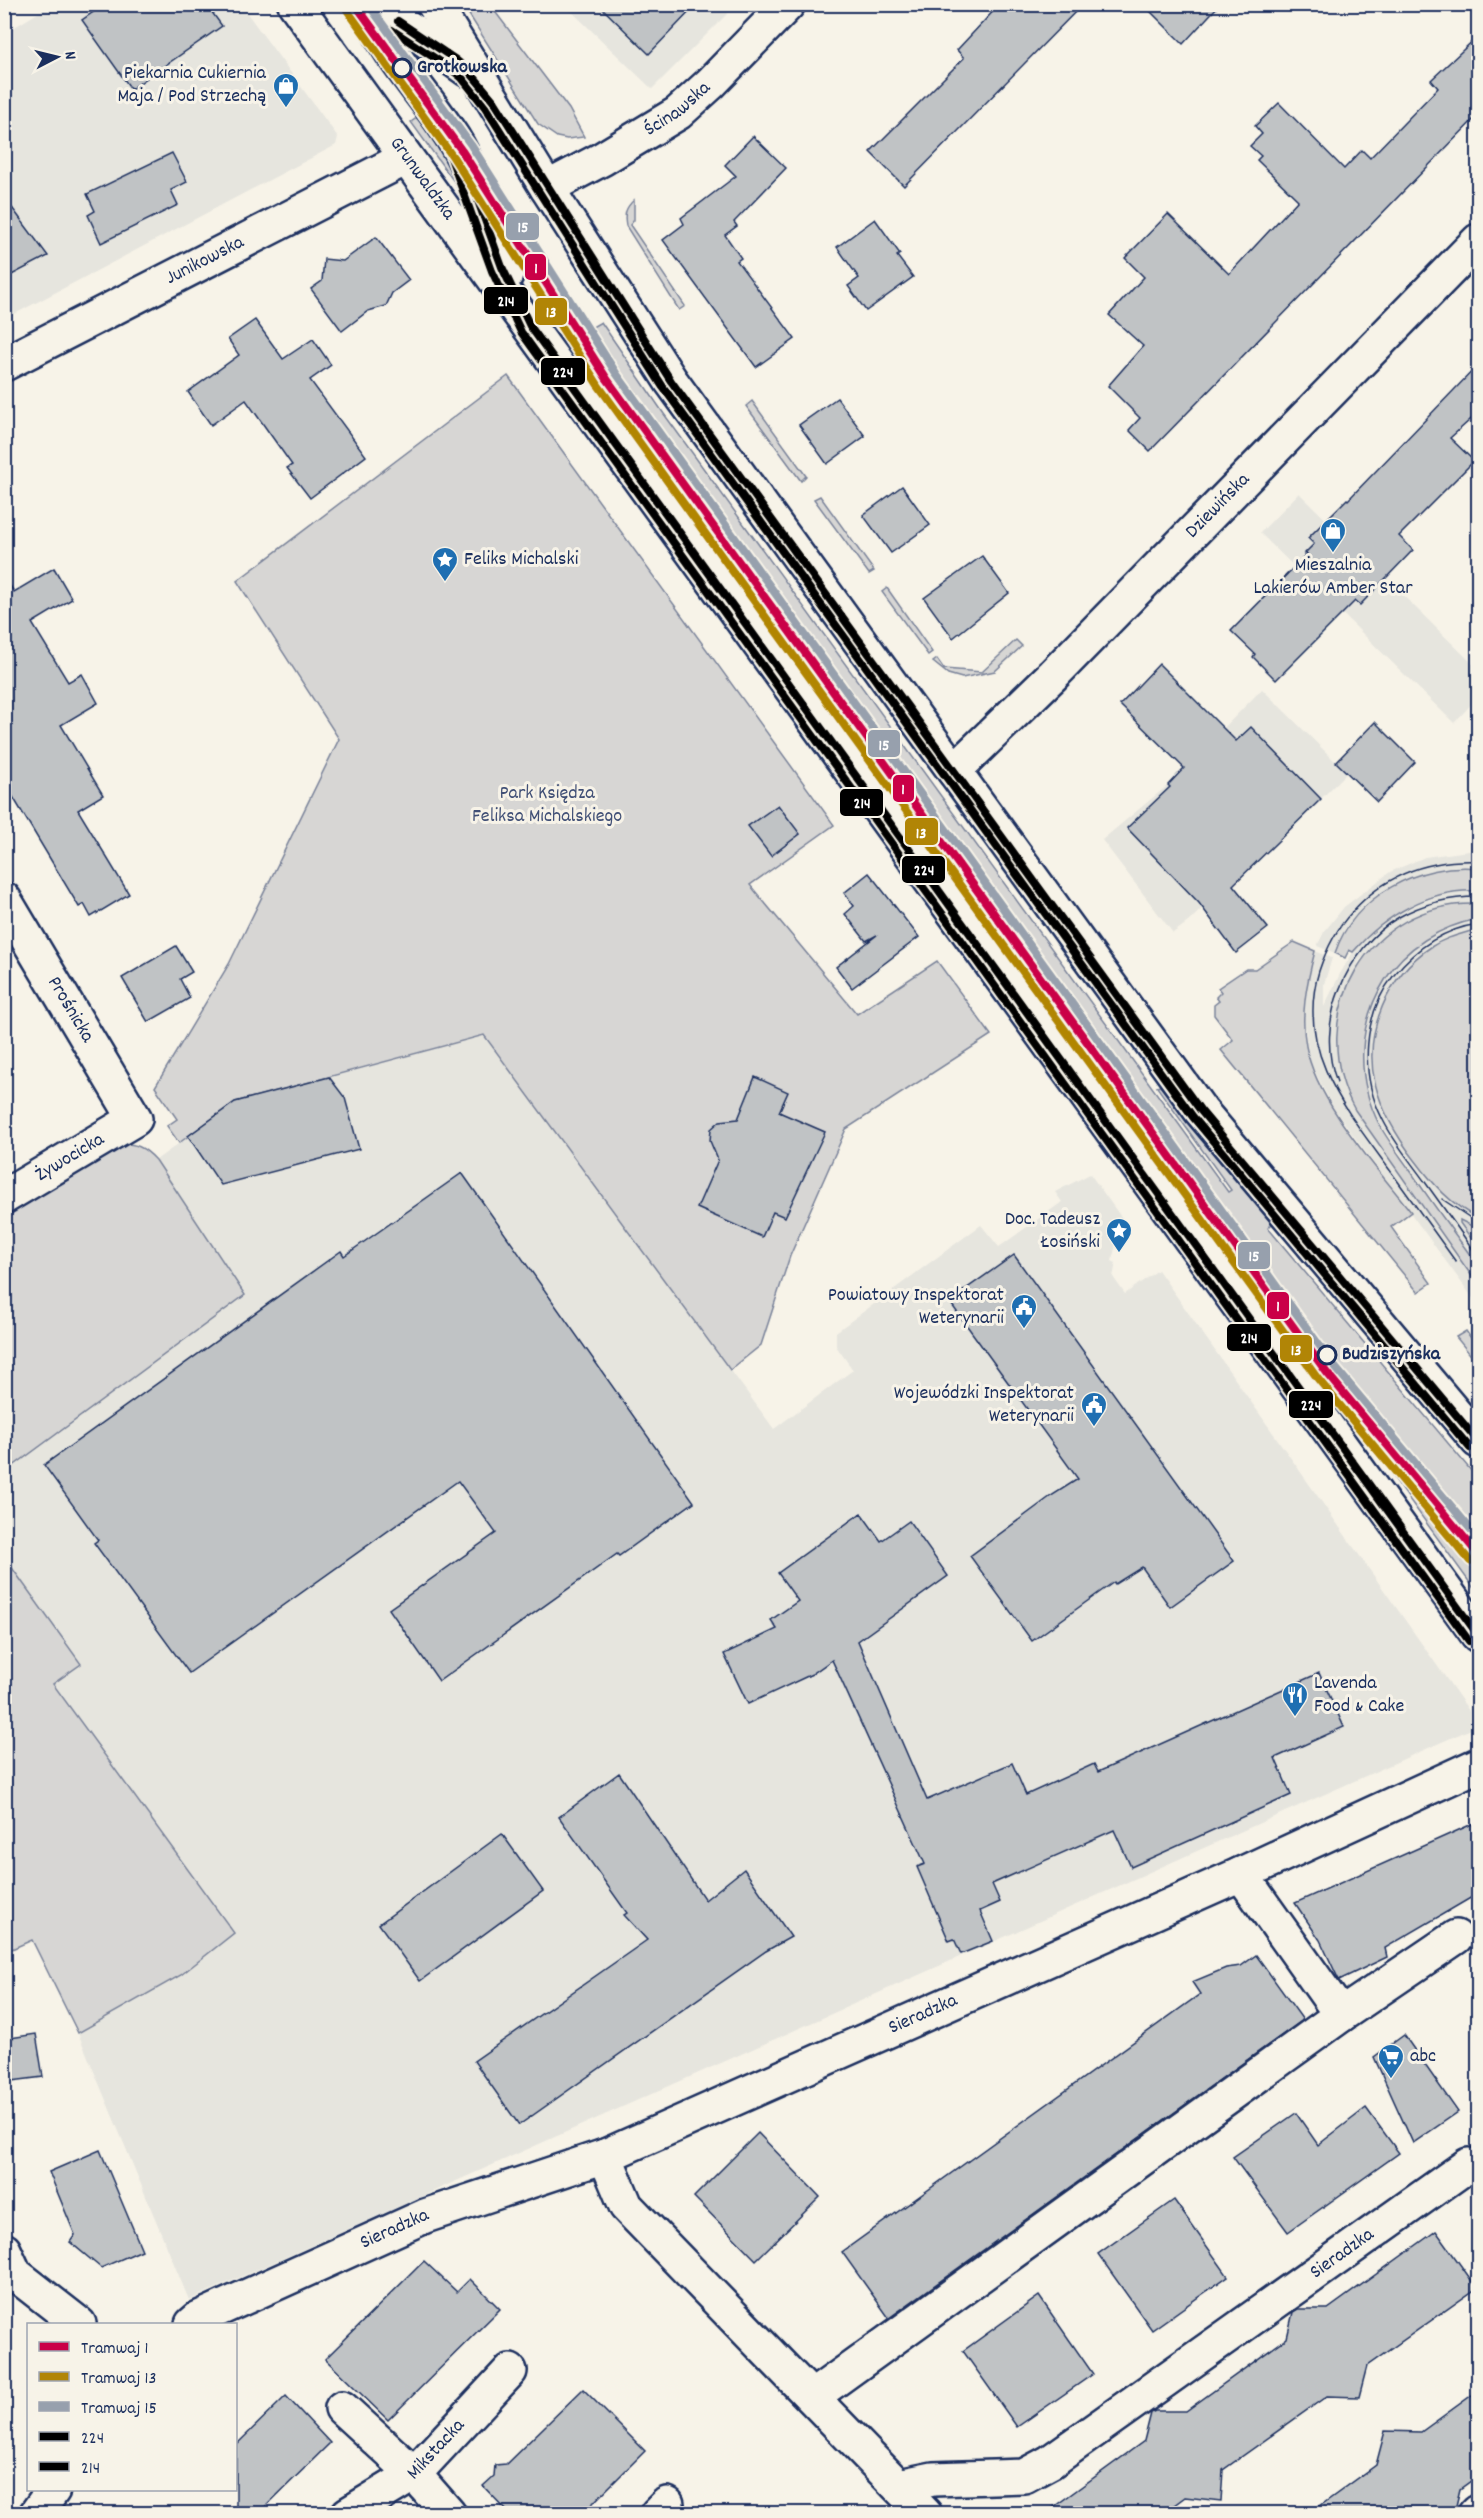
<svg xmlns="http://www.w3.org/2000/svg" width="1483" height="2518" viewBox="0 0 1483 2518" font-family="Dekko,sans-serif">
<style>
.built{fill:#e6e5de}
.green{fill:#d7d6d4;stroke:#798299;stroke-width:1.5}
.building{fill:#c0c3c5;stroke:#1b2f5e;stroke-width:1.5}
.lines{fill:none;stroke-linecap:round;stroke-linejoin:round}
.minor-casing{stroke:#1b2f5e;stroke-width:38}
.minor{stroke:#f7f3e8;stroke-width:33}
.tram{stroke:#1b2f5e;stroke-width:1.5}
.bus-1-casing{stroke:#f7f3e8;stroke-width:12}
.bus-2-casing{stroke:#f7f3e8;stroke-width:12}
.bus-1{stroke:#000;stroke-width:8}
.bus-2{stroke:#000;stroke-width:8}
.tram-1-casing{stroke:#f7f3e8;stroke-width:12}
.tram-2-casing{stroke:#f7f3e8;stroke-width:12}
.tram-3-casing{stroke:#f7f3e8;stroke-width:12}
.tram-1{stroke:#ca0047;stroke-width:8}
.tram-2{stroke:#b18506;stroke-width:8}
.tram-3{stroke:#97a0ad;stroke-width:8}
.stop-dot{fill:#f7f3e8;stroke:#1b2f5e;stroke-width:3}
.labels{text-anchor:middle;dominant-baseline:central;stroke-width:6;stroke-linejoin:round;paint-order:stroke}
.stop-label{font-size:20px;font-weight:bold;fill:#1b2f5e;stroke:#f7f3e8;text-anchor:start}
.poi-label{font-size:20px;fill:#1b2f5e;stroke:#f7f3e8;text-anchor:end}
.street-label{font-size:20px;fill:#1b2f5e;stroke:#f7f3e8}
.park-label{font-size:20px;fill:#415076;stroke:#f7f3e8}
.line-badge{stroke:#f7f3e8;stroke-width:2}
.badge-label{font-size:16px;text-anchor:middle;font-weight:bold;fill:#fff}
</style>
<rect width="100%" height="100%" fill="#f7f3e8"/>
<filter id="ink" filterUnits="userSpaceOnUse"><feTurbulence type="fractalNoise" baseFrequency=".0167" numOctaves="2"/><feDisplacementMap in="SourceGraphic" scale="12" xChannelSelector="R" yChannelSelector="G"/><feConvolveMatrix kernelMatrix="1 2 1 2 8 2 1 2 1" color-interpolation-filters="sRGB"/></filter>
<g filter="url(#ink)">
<!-- built -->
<g class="built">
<path d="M51 5H241L338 137 336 145 5 319V33Z"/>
<path d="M565 5H736L652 89Z"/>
<path d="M1299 493 1478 669V697L1454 723 1260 533Z"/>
<path d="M1262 689 1347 773 1266 853 1263 850 1188 922 1173 933 1102 840 1168 785Z"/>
<path d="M1469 851 1478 852V868L1447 869 1404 880 1364 907 1345 929 1335 953 1317 946 1324 932 1344 907 1390 872 1425 857Z"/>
<path d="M1462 891H1478V904L1450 906 1417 915 1392 929 1359 961 1340 1012 1336 1030V1049L1343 1083 1355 1110 1478 1285V1305L1334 1109 1309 1060 1304 1018 1308 977 1315 951 1332 958 1324 984V1007L1340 974 1353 952 1371 933 1390 917 1408 908 1438 896Z"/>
<path d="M1478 919V929L1452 936 1431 947 1400 976 1387 996 1379 1016 1372 1051V1069L1392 1127 1423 1170 1459 1208 1478 1218V1229L1460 1221 1478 1248V1266L1379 1123 1367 1095 1362 1057 1366 1024 1376 995 1390 972 1407 954 1427 938 1454 926Z"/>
<path d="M484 1035 774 1429 853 1370 836 1346V1332L981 1225 999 1247 1062 1202 1055 1192 1090 1174 1126 1224 1121 1244H1116L1112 1261 1116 1263 1113 1277 1125 1294 1158 1270 1472 1715 1471 1729 189 2300 78 2033 181 1975 233 1933 53 1683 81 1664 5 1558 4 1472 245 1295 156 1160 235 1103Z"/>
</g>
<!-- green -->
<g class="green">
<path d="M463 5H490L569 109 584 137 567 139 557 137 538 124Z"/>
<path d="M424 113 442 139 463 194 411 122Z"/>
<path d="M634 200V220L630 225 685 306 679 310 626 226C624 214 625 208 634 200Z"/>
<path d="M601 322 664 414 1228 1192 1231 1190 1157 1087 1160 1086 1272 1224 1268 1228 1478 1479V1594L1380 1459 1384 1456 1390 1464 1393 1461 1324 1378 607 391 573 338Z"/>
<path d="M508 376 834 825 750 885 857 1014 937 961 991 1035 846 1129 790 1256 761 1345 730 1370 484 1035 235 1102 179 1143 167 1126 177 1119 155 1087 229 964 339 739 237 581Z"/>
<path d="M752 401 806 476 801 481 746 406Z"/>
<path d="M820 496 874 571 869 574 814 499Z"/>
<path d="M887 588 932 652 928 655 882 592Z"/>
<path d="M1016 640 1022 646 995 671 962 678 948 674 933 662 937 659 944 669 982 672Z"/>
<path d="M1478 868V891C1430 888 1384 916 1353 952L1349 950 1345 958 1335 953C1354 896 1419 862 1478 868Z"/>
<path d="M1478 904V919C1441 926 1405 947 1385 980 1358 1023 1355 1077 1379 1124 1388 1141 1401 1157 1412 1173 1433 1205 1456 1235 1478 1266V1285L1355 1110C1303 1016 1368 900 1478 904Z"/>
<path d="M1478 929V1218C1451 1205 1433 1184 1415 1160 1397 1137 1382 1112 1375 1083 1363 1032 1388 975 1431 947 1446 937 1462 934 1478 929Z"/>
<path d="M1294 942 1315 951C1307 982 1300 1014 1306 1046 1316 1102 1377 1168 1411 1212L1391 1227 1431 1283 1418 1292 1221 1050 1233 1040 1214 1015V1005L1219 1001 1216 997 1221 992 1218 988 1246 969H1255Z"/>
<path d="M118 1144C136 1143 144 1147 156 1160L245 1295 5 1472V1213Z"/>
<path d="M1460 1220 1478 1229V1248L1460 1223Z"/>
<path d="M1466 1331 1478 1348V1364L1456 1337Z"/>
<path d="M5 1558 81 1664 53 1684 234 1933 181 1975 78 2033 32 1940 5 1952Z"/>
</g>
<!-- building -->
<g class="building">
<path d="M105 4H206L222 26 131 89 82 20Z"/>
<path d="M598 4H697L649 54Z"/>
<path d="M1000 4H1083L904 186 870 152 964 58 957 50Z"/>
<path d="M1143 4H1220L1183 44Z"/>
<path d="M1479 35V114L1150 451 1129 430 1140 418 1108 386 1143 346 1109 315 1144 277 1125 258 1168 214 1229 274 1298 200 1257 160 1261 156 1250 146 1262 134 1255 126 1279 103 1344 169 1362 150 1370 158 1438 88 1431 80Z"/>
<path d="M753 136 786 168 734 222 737 226 725 235 741 258 737 261 795 339 756 367 663 240 684 224 681 218 736 176 725 165Z"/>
<path d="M172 153 187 182 171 190 178 205 101 243 88 215 95 211 87 194Z"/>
<path d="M4 197 48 256 4 279Z"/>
<path d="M875 219 900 254 897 256 913 277 866 311 848 286 859 278 837 247Z"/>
<path d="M376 237 409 280 392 293 386 306 368 311 342 331 311 289 322 281 324 259 343 261Z"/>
<path d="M255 320 283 359 313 339 331 365 310 380 366 456 310 498 287 468 292 465 246 400 211 425 188 392 239 355 228 339Z"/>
<path d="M1479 364V412L1450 438 1474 461 1399 536 1413 550 1360 605 1355 601 1276 680 1253 657 1255 654 1231 631 1307 554 1305 553 1314 544 1308 538 1347 499 1348 500Z"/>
<path d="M837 398 865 436 827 464 799 425Z"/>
<path d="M902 486 930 525 891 553 863 515Z"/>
<path d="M982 556 1009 593 953 638 924 598Z"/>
<path d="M54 568 72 599 32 623 68 682 82 674 98 703 61 725 103 795 78 810 129 894 91 917 84 904 79 907 4 782V576L14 592Z"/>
<path d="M1159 664 1236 741 1251 727 1321 799 1233 885 1268 928 1236 953 1199 903 1127 828 1170 787 1168 785 1184 768 1120 705Z"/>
<path d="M1375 722 1415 762 1377 802 1336 762Z"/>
<path d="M778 805 800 834 771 856 748 826Z"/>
<path d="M869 873 919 937 852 988 836 967 877 935 866 941 845 914 854 906 844 893Z"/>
<path d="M176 946 192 972 180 979 190 998 148 1022 122 978Z"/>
<path d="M329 1077 345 1098 359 1149 221 1185 188 1136 235 1102Z"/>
<path d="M755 1077 788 1092 779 1112 825 1132 785 1217 773 1212 762 1237 697 1208 718 1160 710 1141 711 1129 720 1121 738 1119Z"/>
<path d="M462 1173 694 1502 619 1556 617 1554 439 1681 389 1609 496 1533 458 1481 189 1673 94 1543 98 1540 44 1465 341 1251 344 1256Z"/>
<path d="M1014 1255 1234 1561 1170 1607 1142 1567 1115 1584 1114 1582 1032 1641 970 1556 1051 1496 1078 1479 949 1301Z"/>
<path d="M861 1513 881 1541 909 1521 948 1576 858 1641 927 1800 1012 1763 1026 1795 1094 1764 1098 1772 1319 1673 1344 1727 1275 1758 1291 1795 1131 1867 1114 1830 992 1884 1000 1902 980 1911 993 1941 961 1954 954 1939 949 1941 917 1867 925 1864 832 1660 812 1674 748 1704 724 1654 777 1629 771 1620 798 1601 778 1573Z"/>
<path d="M619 1773 705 1900 744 1869 791 1937 766 1951 519 2125 474 2061 647 1940 624 1915 627 1913 559 1817Z"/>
<path d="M1479 1821V1893L1385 1948 1387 1957 1339 1980 1320 1940 1295 1903Z"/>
<path d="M502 1834 543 1891 420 1981 379 1924Z"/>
<path d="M1256 1955 1303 2020 889 2318 842 2252 1200 1994 1192 1982 1226 1968 1241 1966Z"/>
<path d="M36 2034 43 2077 4 2082V2039Z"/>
<path d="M1404 2035 1458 2112 1413 2143 1374 2057Z"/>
<path d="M1366 2108 1399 2153 1288 2232 1233 2157 1296 2113 1318 2145Z"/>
<path d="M758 2133 820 2197 756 2260 694 2197Z"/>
<path d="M100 2150 142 2250 101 2268 70 2242 75 2235 49 2172Z"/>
<path d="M1174 2200 1228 2276 1152 2330 1098 2254Z"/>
<path d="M1436 2231 1477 2288 1367 2366 1359 2397 1327 2396 1223 2470 1221 2501 1185 2497 1162 2514H1044L1144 2441 1151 2413 1155 2411H1186L1287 2338 1293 2312 1298 2309H1328Z"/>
<path d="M424 2261 457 2292 470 2279 500 2309 388 2420 325 2359Z"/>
<path d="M1039 2296 1093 2374 1017 2427 963 2351Z"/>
<path d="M583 2389 645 2451 582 2514H510L483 2486 494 2476 495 2465 506 2464Z"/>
<path d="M1479 2390V2475L1460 2489 1454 2514H1309L1376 2465 1385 2431 1421 2432Z"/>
<path d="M286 2396 330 2443 258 2514H236V2445Z"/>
</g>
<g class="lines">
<defs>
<g id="minor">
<path id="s1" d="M295 4 1478 1635"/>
<path d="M365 4C388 57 423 91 453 138 479 179 486 231 506 275"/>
<path d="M375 4 468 70"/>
<path d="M434 4 547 188 671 381 1201 1111 1478 1441"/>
<path id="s2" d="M547 188 602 159 678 113 711 83 788 4"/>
<path id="s3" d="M4 364 406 158"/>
<path id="s4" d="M954 771 1053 675 1478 241"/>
<path id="s5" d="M4 899 135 1119 4 1197"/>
<path d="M1241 1874 1341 2015"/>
<path d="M605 2156 626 2206 925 2514"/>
<path d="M4 2250 15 2274 79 2324"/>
<path id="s6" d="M192 2324 199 2318 425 2216 605 2156 1241 1874 1478 1765"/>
<path d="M812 2397 1341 2015 1456 1937"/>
<path d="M342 2408 414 2474 449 2514"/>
<path id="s7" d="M899 2486 933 2479 1024 2476 1050 2462 1468 2165"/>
<path d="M36 2514 53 2490"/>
<path id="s8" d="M348 2514 414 2474 510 2371"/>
<path d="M657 2514 667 2504"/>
<path d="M1475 2514 1478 2511"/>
</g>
</defs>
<!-- minor casing -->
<use href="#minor" class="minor-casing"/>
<!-- minor -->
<use href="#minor" class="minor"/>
<!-- tram -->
<g class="tram">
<path d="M1478 924C1444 929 1416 948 1394 975 1363 1014 1359 1073 1382 1118 1393 1141 1410 1161 1425 1182 1443 1207 1461 1232 1478 1257"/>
<path d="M1337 1082C1314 1024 1346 948 1399 917 1424 903 1450 897 1478 897"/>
<path d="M1442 1199 1478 1223"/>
<path d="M1456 1262C1434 1231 1411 1200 1389 1169 1346 1110 1295 1049 1319 971 1326 950 1336 929 1352 912 1386 874 1428 859 1478 861"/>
</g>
<defs>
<g id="bus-1">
<path d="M365 4 385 45 453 139 461 154 502 267 530 326 1478 1635"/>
<path d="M398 21 456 60 469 71 494 101 671 381 1201 1111 1478 1441"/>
</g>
<g id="bus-2">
<path d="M356 9 376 50 444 145 451 158 492 271 521 332 1469 1641"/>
<path d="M392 30 450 68 462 78 485 107 663 387 1193 1117 1470 1448"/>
</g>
</defs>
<!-- bus-1 casing -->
<use href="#bus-1" class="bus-1-casing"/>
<!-- bus-2 casing -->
<use href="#bus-2" class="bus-2-casing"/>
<!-- bus-1 -->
<use href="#bus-1" class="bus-1"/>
<!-- bus-2 -->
<use href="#bus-2" class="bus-2"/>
<defs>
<path id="tram-1" d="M355 4 462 151 607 379 729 548 1327 1373 1478 1554"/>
<path id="tram-2" d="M347 10 453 157 598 385 720 554 1318 1379 1470 1561"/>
<path id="tram-3" d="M368 4 471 145 616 373 738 542 1335 1367 1478 1538"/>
</defs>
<!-- tram-1 casing -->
<use href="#tram-1" class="tram-1-casing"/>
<!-- tram-2 casing -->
<use href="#tram-2" class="tram-2-casing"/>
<!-- tram-3 casing -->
<use href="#tram-3" class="tram-3-casing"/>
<!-- tram-1 -->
<use href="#tram-1" class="tram-1"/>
<!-- tram-2 -->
<use href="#tram-2" class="tram-2"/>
<!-- tram-3 -->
<use href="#tram-3" class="tram-3"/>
</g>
</g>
<!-- icons -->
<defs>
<symbol id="shop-pin" viewBox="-11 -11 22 30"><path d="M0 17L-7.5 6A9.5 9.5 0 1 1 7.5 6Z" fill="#1f6fb2" stroke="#f7f3e8"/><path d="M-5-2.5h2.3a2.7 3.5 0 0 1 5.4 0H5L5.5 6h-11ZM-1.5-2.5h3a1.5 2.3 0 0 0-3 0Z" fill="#fff"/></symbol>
<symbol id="sight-pin" viewBox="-11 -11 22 30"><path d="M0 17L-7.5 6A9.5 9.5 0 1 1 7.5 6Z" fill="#1f6fb2" stroke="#f7f3e8"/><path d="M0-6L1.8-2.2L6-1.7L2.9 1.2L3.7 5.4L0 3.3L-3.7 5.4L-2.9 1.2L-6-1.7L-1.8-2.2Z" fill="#fff"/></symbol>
<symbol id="civic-pin" viewBox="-11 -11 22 30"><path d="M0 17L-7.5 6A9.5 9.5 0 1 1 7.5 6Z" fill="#1f6fb2" stroke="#f7f3e8"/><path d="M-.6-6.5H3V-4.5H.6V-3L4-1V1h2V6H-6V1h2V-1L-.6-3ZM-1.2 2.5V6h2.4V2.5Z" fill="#fff"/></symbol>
<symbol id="restaurant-pin" viewBox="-11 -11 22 30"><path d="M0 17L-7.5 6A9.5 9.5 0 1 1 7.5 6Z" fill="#1f6fb2" stroke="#f7f3e8"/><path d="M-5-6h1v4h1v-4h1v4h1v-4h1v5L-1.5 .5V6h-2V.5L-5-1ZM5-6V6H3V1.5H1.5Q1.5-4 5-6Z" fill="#fff"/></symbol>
<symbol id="supermarket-pin" viewBox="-11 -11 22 30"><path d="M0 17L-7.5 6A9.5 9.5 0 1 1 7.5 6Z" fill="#1f6fb2" stroke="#f7f3e8"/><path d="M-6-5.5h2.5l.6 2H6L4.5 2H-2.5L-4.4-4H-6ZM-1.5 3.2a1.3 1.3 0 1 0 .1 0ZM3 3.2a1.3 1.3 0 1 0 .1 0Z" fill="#fff"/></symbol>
</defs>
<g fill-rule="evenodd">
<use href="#shop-pin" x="271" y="71" width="30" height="40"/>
<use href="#shop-pin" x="1318" y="516" width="30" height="40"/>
<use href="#sight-pin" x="430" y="545" width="30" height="40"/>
<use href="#sight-pin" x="1104" y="1216" width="30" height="40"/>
<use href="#civic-pin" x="1009" y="1292" width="30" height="40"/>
<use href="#civic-pin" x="1079" y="1390" width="30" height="40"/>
<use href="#restaurant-pin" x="1280" y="1680" width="30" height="40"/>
<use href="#supermarket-pin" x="1376" y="2042" width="30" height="40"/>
</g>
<!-- markers -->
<g class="stop-dot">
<circle cx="402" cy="68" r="9"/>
<circle cx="1327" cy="1355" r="9"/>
</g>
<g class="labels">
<!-- stop labels -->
<g class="stop-label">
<text x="417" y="68">Grotkowska</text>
<text x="1342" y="1355">Budziszyńska</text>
</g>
<!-- poi labels -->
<g class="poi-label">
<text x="266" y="74">Piekarnia Cukiernia<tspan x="266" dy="23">Maja / Pod Strzechą</tspan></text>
<text x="464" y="560" text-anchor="start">Feliks Michalski</text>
<text x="1333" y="566" text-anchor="middle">Mieszalnia<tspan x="1333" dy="23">Lakierów Amber Star</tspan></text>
<text x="1100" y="1220">Doc. Tadeusz<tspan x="1100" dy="23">Łosiński</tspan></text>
<text x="1004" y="1296">Powiatowy Inspektorat<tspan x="1004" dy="23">Weterynarii</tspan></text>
<text x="1074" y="1394">Wojewódzki Inspektorat<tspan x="1074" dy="23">Weterynarii</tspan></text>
<text x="1314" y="1684" text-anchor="start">Lavenda<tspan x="1314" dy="23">Food &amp; Cake</tspan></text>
<text x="1410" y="2057" text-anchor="start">abc</text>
</g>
<!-- street labels -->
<g class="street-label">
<text stroke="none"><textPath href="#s2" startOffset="153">Ścinawska</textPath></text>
<text stroke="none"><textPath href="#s1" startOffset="216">Grunwaldzka</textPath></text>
<text stroke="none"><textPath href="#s3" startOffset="226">Junikowska</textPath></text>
<text stroke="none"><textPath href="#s4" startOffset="374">Dziewińska</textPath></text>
<text stroke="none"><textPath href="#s5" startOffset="129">Prośnicka</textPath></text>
<text transform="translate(70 1158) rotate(-31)">Żywocicka</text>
<text stroke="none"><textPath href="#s6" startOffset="795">Sieradzka</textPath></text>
<text stroke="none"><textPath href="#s6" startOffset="224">Sieradzka</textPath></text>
<text stroke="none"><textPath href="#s7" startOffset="514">Sieradzka</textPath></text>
<text stroke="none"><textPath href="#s8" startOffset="110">Mikstacka</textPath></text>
</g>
<!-- park labels -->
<g class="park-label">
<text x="547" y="794">Park Księdza<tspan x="547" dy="23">Feliksa Michalskiego</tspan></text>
</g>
</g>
<g class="line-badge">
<rect x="505" y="212" width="35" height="29" rx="6" fill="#97a0ad"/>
<rect x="524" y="253" width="23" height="28" rx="6" fill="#ca0047"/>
<rect x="483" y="286" width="46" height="29" rx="6" fill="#000"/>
<rect x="534" y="297" width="34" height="29" rx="6" fill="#b18506"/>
<rect x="540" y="357" width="46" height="29" rx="6" fill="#000"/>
<rect x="867" y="729" width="34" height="29" rx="6" fill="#97a0ad"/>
<rect x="892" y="774" width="23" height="29" rx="6" fill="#ca0047"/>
<rect x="839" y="788" width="45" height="29" rx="6" fill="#000"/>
<rect x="904" y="817" width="35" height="29" rx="6" fill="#b18506"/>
<rect x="901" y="855" width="45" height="29" rx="6" fill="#000"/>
<rect x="1237" y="1241" width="34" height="29" rx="6" fill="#97a0ad"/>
<rect x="1266" y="1291" width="24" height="29" rx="6" fill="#ca0047"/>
<rect x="1226" y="1323" width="46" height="29" rx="6" fill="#000"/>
<rect x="1279" y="1334" width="34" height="29" rx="6" fill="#b18506"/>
<rect x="1288" y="1390" width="46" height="29" rx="6" fill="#000"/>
</g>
<g class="badge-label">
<text x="523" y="232">15</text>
<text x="536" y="273">1</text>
<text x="506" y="306">214</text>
<text x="551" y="317">13</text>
<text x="563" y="377">224</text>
<text x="884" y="750">15</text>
<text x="903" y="794">1</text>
<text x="862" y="808">214</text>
<text x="921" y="838">13</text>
<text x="924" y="875">224</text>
<text x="1254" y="1261">15</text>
<text x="1278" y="1311">1</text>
<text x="1249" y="1343">214</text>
<text x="1296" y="1355">13</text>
<text x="1311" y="1410">224</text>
</g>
<!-- margin -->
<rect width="1483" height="2518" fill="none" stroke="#f7f3e8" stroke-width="24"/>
<rect x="12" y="12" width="1459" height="2494" fill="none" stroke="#1b2f5e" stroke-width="2" filter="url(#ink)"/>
<!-- legend -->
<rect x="27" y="2323" width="210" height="168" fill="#f7f3e8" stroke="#9fa5b1" stroke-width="1.5"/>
<rect x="39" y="2342" width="30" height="9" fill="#ca0047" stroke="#9fa5b1" stroke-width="1.5"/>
<text x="81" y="2353" font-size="18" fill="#1b2f5e">Tramwaj 1</text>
<rect x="39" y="2372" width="30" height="9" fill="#b18506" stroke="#9fa5b1" stroke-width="1.5"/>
<text x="81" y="2383" font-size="18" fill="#1b2f5e">Tramwaj 13</text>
<rect x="39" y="2402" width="30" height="9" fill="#97a0ad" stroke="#9fa5b1" stroke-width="1.5"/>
<text x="81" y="2413" font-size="18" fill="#1b2f5e">Tramwaj 15</text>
<rect x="39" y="2432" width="30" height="9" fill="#000000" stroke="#9fa5b1" stroke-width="1.5"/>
<text x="81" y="2443" font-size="18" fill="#1b2f5e">224</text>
<rect x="39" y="2462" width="30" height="9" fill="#000000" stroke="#9fa5b1" stroke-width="1.5"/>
<text x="81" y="2473" font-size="18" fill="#1b2f5e">214</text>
<!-- north arrow -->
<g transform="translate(57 57) rotate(83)" stroke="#f7f3e8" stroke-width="4.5" paint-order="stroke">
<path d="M0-4.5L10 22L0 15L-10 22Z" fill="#1b2f5e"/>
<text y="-9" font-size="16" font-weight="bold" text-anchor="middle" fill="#1b2f5e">N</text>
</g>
</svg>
